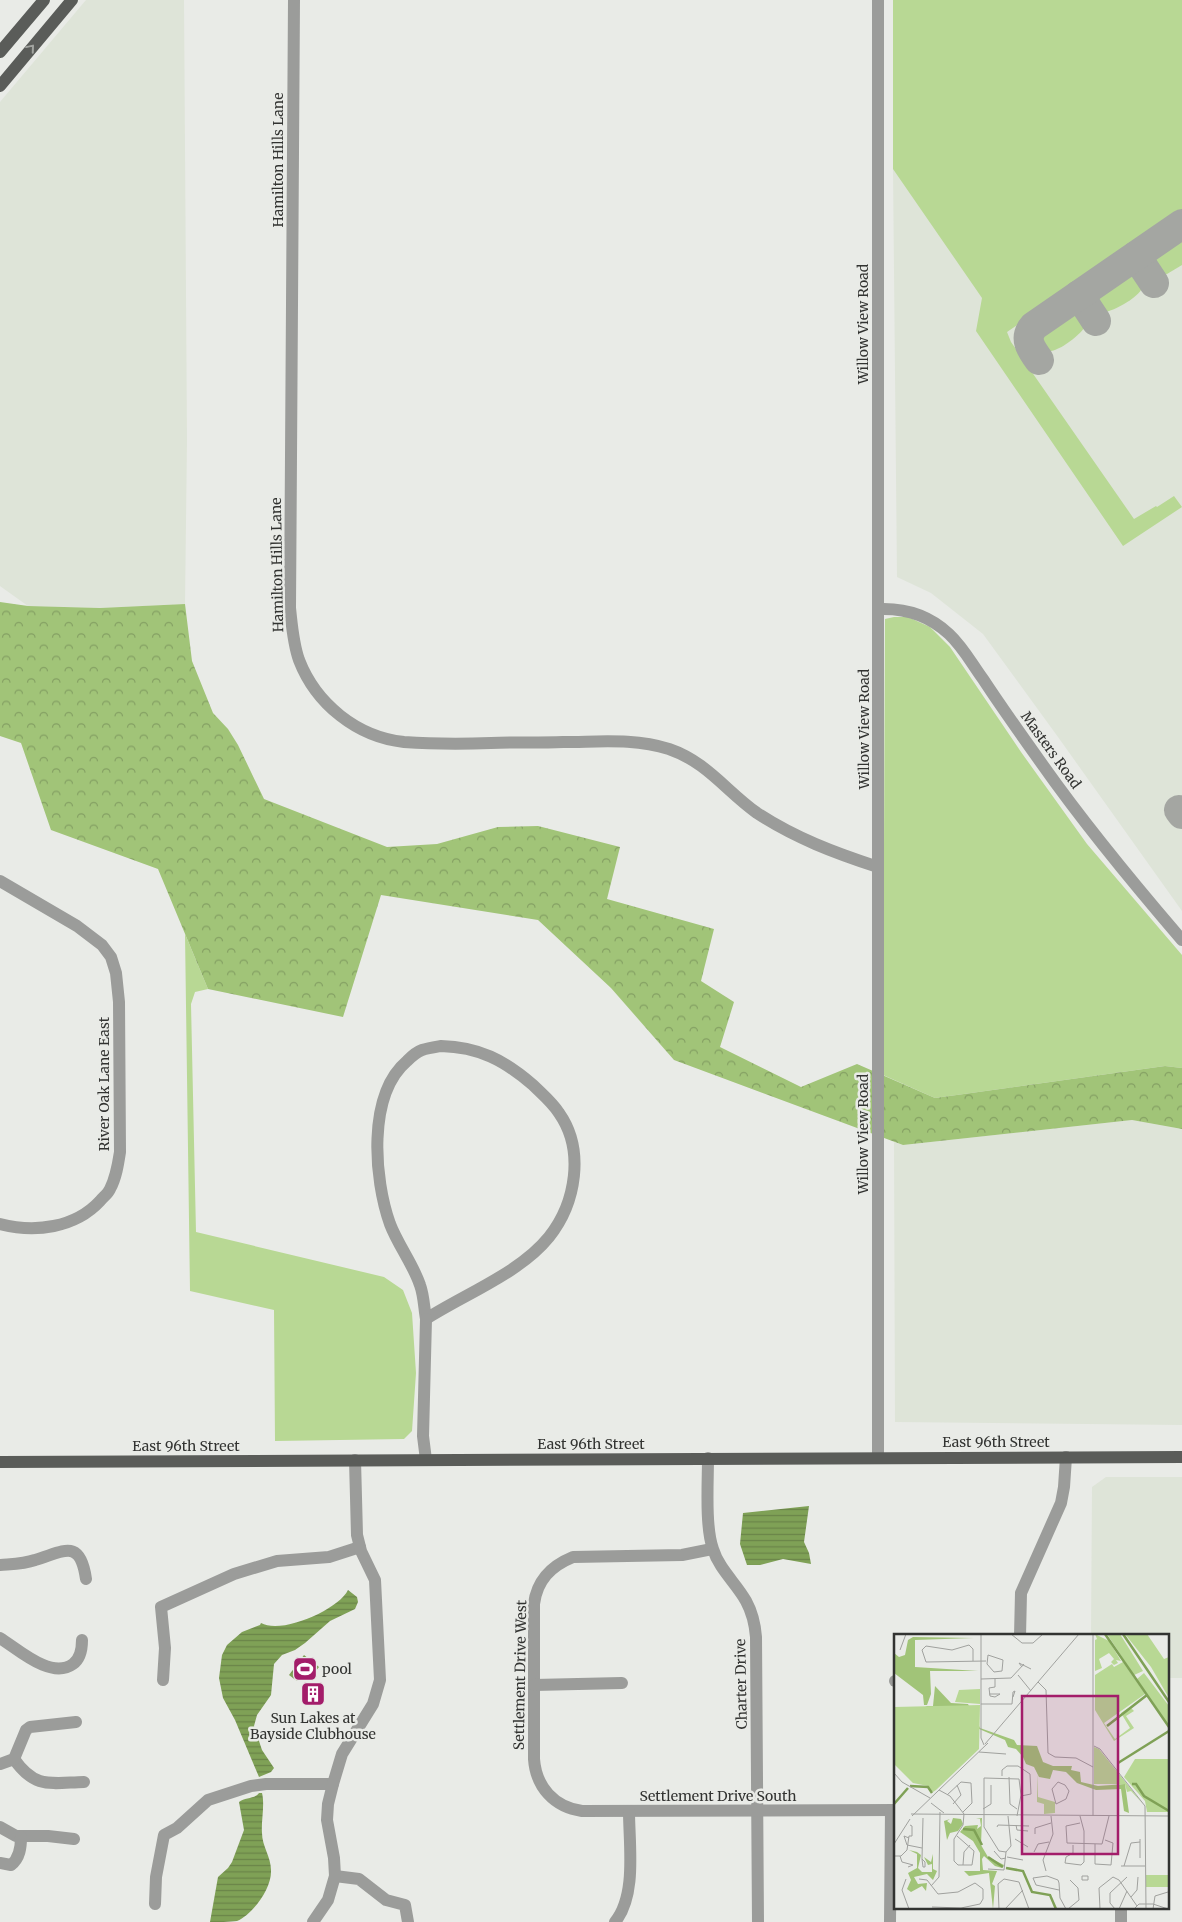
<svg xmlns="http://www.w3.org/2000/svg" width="1182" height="1922" viewBox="0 0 1182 1922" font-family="Merriweather,serif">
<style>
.built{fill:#dee4d8}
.green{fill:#b8d894}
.forest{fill:url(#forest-crowns)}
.water{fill:url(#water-rules)}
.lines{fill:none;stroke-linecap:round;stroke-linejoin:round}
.taxiway{stroke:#a4a6a2;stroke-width:30}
.street{stroke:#9b9c9a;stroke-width:12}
.primary{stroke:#5a5c59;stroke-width:12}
.oneway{stroke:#a2a4a0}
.labels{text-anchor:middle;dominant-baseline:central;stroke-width:5;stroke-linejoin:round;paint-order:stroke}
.street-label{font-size:14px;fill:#323331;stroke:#e9ebe7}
.poi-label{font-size:14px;fill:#323331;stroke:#e9ebe7;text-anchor:start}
.inset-river{fill:none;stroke:#7fa156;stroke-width:2.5}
.inset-road{fill:none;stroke:#a0a19e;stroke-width:1}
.view{fill:#a31d6a;fill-opacity:0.15;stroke:#a31d6a;stroke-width:2.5}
.inset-edge{fill:none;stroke:#323331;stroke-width:2.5}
</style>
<defs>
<pattern id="forest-crowns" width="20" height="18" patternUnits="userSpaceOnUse" patternTransform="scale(1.25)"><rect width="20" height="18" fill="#a1c478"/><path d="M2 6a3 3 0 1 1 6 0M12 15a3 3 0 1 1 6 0" fill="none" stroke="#84a063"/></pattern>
<pattern id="water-rules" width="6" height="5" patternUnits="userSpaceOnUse" patternTransform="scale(1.25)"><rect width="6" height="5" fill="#7fa156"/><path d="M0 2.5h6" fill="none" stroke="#698448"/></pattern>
</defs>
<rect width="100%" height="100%" fill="#e9ebe7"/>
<!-- built -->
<g class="built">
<path d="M86 0H184L187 440 185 604 100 608 28 606 0 586V102Z"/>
<path d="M893 0H1182V911L1058 737 983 634 931 593 897 577 893 169Z"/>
<path d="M1132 1120 1182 1129V1425L895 1422 894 1142 903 1145Z"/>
<path d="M1106 1477H1182V1678H1168V1636H1091L1092 1487Z"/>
</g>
<!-- green -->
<g class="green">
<path d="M893 0H1182V211L1007 332 1011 342 1134 519 1156 506 1157 507 1174 496 1182 507 1123 546 976 331 982 298 893 169Z"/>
<path d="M1182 237V265L1167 274C1159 274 1153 265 1154 257Z"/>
<path d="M1133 274 1143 285C1143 295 1113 312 1104 312L1097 302 1098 296 1127 275Z"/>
<path d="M1070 314H1079L1086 325C1082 334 1056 354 1047 351L1041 343 1042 333Z"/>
<path d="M894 617H908L930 627 950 647 1021 752 1087 844 1182 955V1068L1165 1066 935 1098 883 1075 885 619Z"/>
<path d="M185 934 208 989 195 992 191 1004 196 1232 384 1277 403 1290 412 1313 416 1373 412 1431 404 1439 275 1441 274 1310 190 1291Z"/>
</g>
<!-- forest -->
<path class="forest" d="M0 602 28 606 100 608 185 604 192 661 213 713 228 729 238 745 264 799 387 847 437 844 498 827 538 826 620 847 607 899 714 929 701 981 734 1002 720 1047 801 1087 857 1064 935 1098 1165 1066 1182 1068V1129L1132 1120 903 1145 674 1060 611 988 538 920 381 895 343 1017 208 989 158 869 51 830 21 743 0 736Z"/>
<!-- water -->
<g class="water">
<path d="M809 1506 804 1542 809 1553 811 1564 783 1559 760 1565H747L740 1544 743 1513Z"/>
<path d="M348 1590 357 1597 358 1602 355 1609 330 1621 305 1643 295 1650 282 1655 274 1664 271 1695 257 1715 254 1726 262 1750 274 1768 271 1772 259 1777 235 1720 223 1698 219 1678 222 1655 227 1645 242 1632 260 1625 261 1623C282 1635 339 1609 348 1590Z"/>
<path d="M304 1655 319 1667 311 1677 305 1672 297 1681 289 1675Z"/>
<path d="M259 1793H262C265 1805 261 1821 262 1833 262 1846 271 1857 271 1870 272 1888 253 1914 237 1921 230 1922 217 1922 210 1922L218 1877 228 1868 232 1862 244 1830 239 1802C245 1797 255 1799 259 1793Z"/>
</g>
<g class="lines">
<!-- taxiway -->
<g class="taxiway">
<path d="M1136 256 1154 283"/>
<path d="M1079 295 1096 321"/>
<path d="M1039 360C1031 349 1023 338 1034 326L1182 224"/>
<path d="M1179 810 1182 814"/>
</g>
<!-- street -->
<g class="street">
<path d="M294 0 290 608C292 626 293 643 299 660 316 704 357 737 404 742 433 744 463 744 491 743 515 742 539 743 563 742 599 742 634 738 669 749 707 762 726 791 757 813 795 838 835 853 878 867"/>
<path d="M879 609C905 608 930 616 949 634 963 647 972 664 983 679 1002 708 1022 736 1042 764 1085 825 1133 883 1182 940"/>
<path d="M0 881 77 926 102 945 111 957 116 973 119 1002 120 1152C118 1165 116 1178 110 1189 108 1194 103 1197 100 1201 75 1228 35 1233 0 1224"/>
<path d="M441 1046C479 1047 504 1060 533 1085 542 1094 552 1102 559 1113 585 1150 576 1203 549 1237 520 1273 465 1294 426 1319 424 1308 424 1296 420 1285 413 1264 398 1245 390 1224 374 1179 367 1095 407 1061 411 1057 416 1052 422 1050 428 1048 435 1047 441 1046Z"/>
<path d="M426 1319 423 1436 426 1460"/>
<path d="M708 1458C708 1482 705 1527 713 1549 719 1569 736 1583 746 1601 752 1612 755 1624 756 1637L758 1922"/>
<path d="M878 1458V0"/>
<path d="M712 1549 682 1555 573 1557C551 1566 537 1580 534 1604V1759C536 1787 554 1807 582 1811L896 1810"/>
<path d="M0 1565C12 1564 24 1564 35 1560 63 1552 80 1537 86 1579"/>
<path d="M1020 1636 1021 1593 1061 1503 1064 1487 1066 1457"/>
<path d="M0 1638C18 1649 51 1680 73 1664 80 1659 82 1649 82 1640"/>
<path d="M163 1680 165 1648 161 1607 234 1574 277 1561 329 1557 360 1547"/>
<path d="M895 1681H896"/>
<path d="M534 1685 622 1683"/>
<path d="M14 1759C35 1789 50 1783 84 1782"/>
<path d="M0 1764 14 1759 26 1730 30 1727 76 1722"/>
<path d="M0 1827 16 1836H48L74 1839"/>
<path d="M0 1863 11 1865C20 1858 21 1847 21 1837"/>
<path d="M335 1876 359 1879 386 1900 405 1905 408 1922"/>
<path d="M155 1904 156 1877 164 1835 177 1828 208 1800 251 1786 266 1784H333"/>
<path d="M313 1922 328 1900 335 1876 334 1858 327 1820 328 1804 333 1784 342 1754 373 1704 380 1680 375 1580 361 1551 357 1535 355 1460"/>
<path d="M615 1922C637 1895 629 1845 629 1811"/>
<path d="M890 1922 891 1810"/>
<path d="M1121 1922V1908"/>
</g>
<!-- primary -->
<g class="primary">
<path d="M0 52 44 0"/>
<path d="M0 86 72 0"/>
<path d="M0 1462 1182 1457"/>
</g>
</g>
<!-- one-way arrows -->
<defs><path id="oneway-chevron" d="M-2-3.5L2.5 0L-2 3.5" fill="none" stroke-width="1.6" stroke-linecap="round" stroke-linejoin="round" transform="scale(1.25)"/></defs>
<use class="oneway" href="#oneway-chevron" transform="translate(31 48) rotate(-50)"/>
<!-- icons -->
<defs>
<symbol id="stadium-square" viewBox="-11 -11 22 22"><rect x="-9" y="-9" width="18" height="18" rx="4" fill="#a31d6a" stroke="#e9ebe7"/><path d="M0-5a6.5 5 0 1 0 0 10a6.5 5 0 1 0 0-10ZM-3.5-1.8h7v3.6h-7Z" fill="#fff"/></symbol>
<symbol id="building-square" viewBox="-11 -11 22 22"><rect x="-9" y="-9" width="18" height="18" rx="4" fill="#a31d6a" stroke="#e9ebe7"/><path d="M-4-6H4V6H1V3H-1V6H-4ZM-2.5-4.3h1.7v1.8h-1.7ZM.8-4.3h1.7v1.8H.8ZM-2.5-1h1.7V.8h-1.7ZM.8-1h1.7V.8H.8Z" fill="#fff"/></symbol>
</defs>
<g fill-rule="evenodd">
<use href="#stadium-square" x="291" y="1655" width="28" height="28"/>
<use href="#building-square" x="299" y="1680" width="28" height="28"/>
</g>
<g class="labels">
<!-- street labels -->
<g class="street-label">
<text transform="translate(278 160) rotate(-90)">Hamilton Hills Lane</text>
<text transform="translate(863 324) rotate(-90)">Willow View Road</text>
<text transform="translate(277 565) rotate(-91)">Hamilton Hills Lane</text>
<text transform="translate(864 729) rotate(-90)">Willow View Road</text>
<text transform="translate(1051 750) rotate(54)">Masters Road</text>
<text transform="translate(104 1084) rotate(-90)">River Oak Lane East</text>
<text transform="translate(863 1134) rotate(-90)">Willow View Road</text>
<text x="996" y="1442">East 96th Street</text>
<text x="591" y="1444">East 96th Street</text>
<text x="186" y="1446">East 96th Street</text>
<text transform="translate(520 1675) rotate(-89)">Settlement Drive West</text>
<text transform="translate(741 1684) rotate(-91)">Charter Drive</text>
<text x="718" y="1796">Settlement Drive South</text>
</g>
<!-- poi labels -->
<g class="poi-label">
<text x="322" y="1669">pool</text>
<text x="313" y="1718" text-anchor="middle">Sun Lakes at<tspan x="313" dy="16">Bayside Clubhouse</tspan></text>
</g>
</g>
<!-- overview -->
<g transform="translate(894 1634)">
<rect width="275" height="275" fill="#e9ebe7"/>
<path d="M201 0 215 7 227 27 222 26 224 29 220 31 217 28 220 25 215 19 205 25 208 34 201 37V6L203 5ZM213 0H226L249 37 240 41ZM231 0H253L270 25 275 23V64L257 33ZM229 28 251 60 210 89 221 105 236 94 227 79 236 73 240 77 232 82 240 94 220 107 201 76V41L218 30 220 33ZM250 39 275 72V92L243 45ZM86 55V70L61 68 65 56ZM200 113 205 115 249 170 237 157 233 158 231 150H200ZM241 125H275V178H253L251 167 230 143ZM143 139 144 163 161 168V179L150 180V170L143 168ZM252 241H275V253H252Z" fill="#b8d894"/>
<path d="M19 3 80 4 21 6V33L84 37H36L37 60 33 71H30L29 61 0 39V19L5 23 11 21 14 6ZM41 52 57 69 74 70 86 94 120 106 123 111 143 112 149 128 159 132H178L177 136 186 138 187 148 204 152 231 150 235 179 230 177 227 155 202 156 183 149 172 138 159 136 156 145 145 143 140 133 132 130 129 123 122 115 114 113 111 106 31 72H39ZM59 184 67 185 69 190 64 197 56 199 53 206 50 187 56 185 53 187 57 190ZM88 184 87 211 94 223 110 231 108 234 101 232 90 222 88 225 89 236 103 237 98 250 101 252 99 275 95 239 75 242 70 237H86V219L79 207 66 198 71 192 84 191 83 195 87 192 86 185H82ZM15 216 23 218 27 221 24 234 28 238H38V230L34 231 30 223 37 228 39 220V235L43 237 39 246 33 240 20 243 24 250 33 249 32 257 28 252 17 258 13 255 17 246 14 239 23 234V220Z" fill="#a1c478"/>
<path d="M86 71 85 115 42 156 39 158 34 152 19 149 0 130V73Z" fill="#b8d894"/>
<path class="inset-river" d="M211 0 275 93M229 0 275 68M213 92 253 61M224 129 275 97M238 150H242L250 162 275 177M16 152 34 153 38 159M0 170 14 154M69 195 80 196 88 211M94 223 109 233M112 234 129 237 138 258 156 261 162 275"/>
<path class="inset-road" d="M87 0V104L90 111M117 0 128 9H139L149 0M199 0V182M6 16 12 0M94 21 109 26 108 37 100 38 93 30ZM79 27V15L75 11 58 16 32 12 28 16 32 28 92 27M128 33 125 29 137 35M124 41 137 57M87 45 117 44 130 30M144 48 152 56 154 119 161 123 182 124 199 133M95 60H106L101 63M101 63 96 62 95 54 101 53V45M87 70H118L119 58 121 57 119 63M91 110 185 0M200 112 206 115 251 172 252 275M85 118 112 120M0 139 8 148 36 164M108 142V136L113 132H124L136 140 137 160 127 162M115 143 116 170 123 175M164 148 171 151 175 157 172 165 162 170 158 155ZM45 156 56 162 70 180 69 191 60 205V227L64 231H78L80 217 63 202M53 161 67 148 77 149 78 169 69 178M37 169 50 179M59 170 67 161 63 151M89 175 97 170V151M17 180 275 182M18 182 94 109M186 189 172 192 173 209 208 210 215 182M122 191 123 196 134 197M103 193 104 191 135 192M141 200V194L157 189M15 204 10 202 13 211 28 214M121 205 134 213M246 205V224M0 210 16 185M201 210V230L217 231 219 209 211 206M179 211V219L172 223 171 229 187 231 190 228V197L186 182M100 217 107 225 112 224M112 218 105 217 90 193V144L125 145 127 161 123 182M112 218 117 212 114 182M140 218 144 210 155 208M0 222H7L13 216 15 202H18V192L16 191M6 222 8 228 19 231 14 233M113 223 129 226M28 225 29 184M28 225 31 228V233H29ZM69 231 70 218 76 211M227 232H251M230 232 237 209 246 208M94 235 110 236 112 218M152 237 149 226 159 200 157 182M188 242H194V246H188ZM12 245 8 256 15 275M25 245 33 246 44 260M37 252 45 243 46 178M165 256 142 251 139 244 153 242 164 246 165 249 166 264 172 275M237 263 243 256 244 243M38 273 67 274 86 270 89 265V255L81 249 64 258 44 260M105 275 104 250 110 245 125 248 135 275M111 275 129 256M174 275 185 266 184 254 176 246M206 275 205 254 219 243 225 246 243 272M221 275 216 269V259L233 243M225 275 233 257M240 275 245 270H259L274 275M259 275 261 262 274 258"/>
<path class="view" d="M128 62H224V220H128Z"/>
<rect width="275" height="275" class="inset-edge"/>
</g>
</svg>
